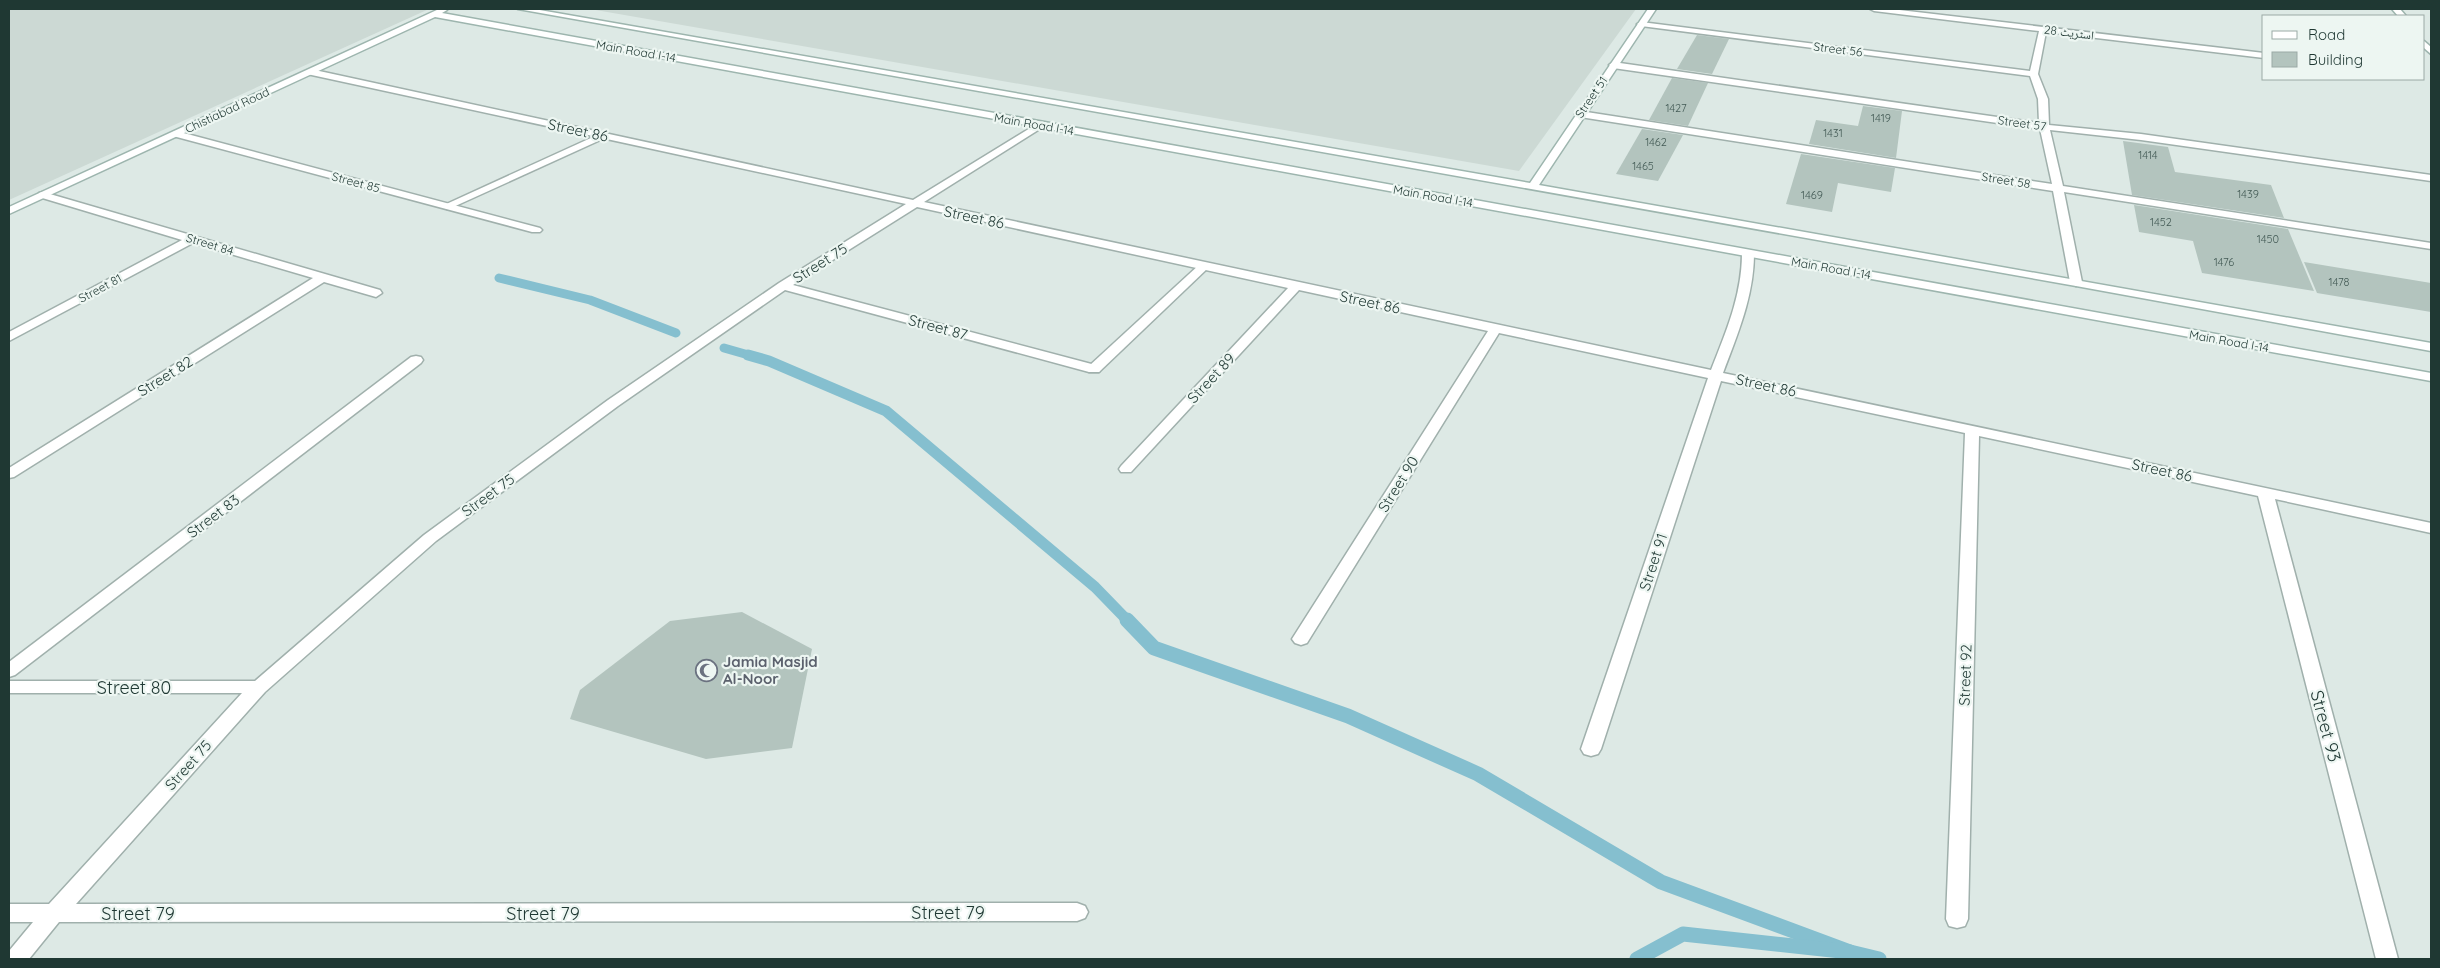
<svg xmlns="http://www.w3.org/2000/svg" width="2440" height="968" viewBox="0 0 2440 968" font-family="Quicksand,'Noto Naskh Arabic',sans-serif">
<style>
.built{fill:#ccd9d4}
.lines{fill:none;stroke-linecap:round;stroke-linejoin:round}
.stream-far2{stroke:#85bfcf;stroke-width:9}
.stream-far1{stroke:#85bfcf;stroke-width:11}
.stream{stroke:#85bfcf;stroke-width:15}
.building{fill:#b3c4be}
.lane-casing{stroke:#a0b0ac;stroke-width:3}
.street-casing{stroke:#a0b0ac;stroke-width:3}
.secondary-casing{stroke:#9db5ae;stroke-width:3}
.lane{fill:#fff;fill-rule:evenodd}
.street{fill:#fff;fill-rule:evenodd}
.secondary{fill:#fff;fill-rule:evenodd}
.labels{text-anchor:middle;dominant-baseline:central;stroke-width:4.5;stroke-linejoin:round;paint-order:stroke}
.far-number-label{font-size:11px;fill:#445b56}
.far-street-label{font-size:12px;fill:#1f3833;stroke:#edf6f2}
.street-label{font-size:15px;fill:#1f3833;stroke:#edf6f2}
.worship-label{font-size:15px;font-weight:bold;fill:#5b616d;stroke:#edf6f2;text-anchor:start}
.near-street-label{font-size:18px;fill:#1f3833;stroke:#edf6f2}
</style>
<rect width="100%" height="100%" fill="#dde9e5"/>
<!-- built -->
<g class="built">
<path d="M9 9H429L9 200Z"/>
<path d="M590 9H1636L1519 171Z"/>
</g>
<g class="lines">
<!-- stream-far2 -->
<g class="stream-far2">
<path d="M499 278 590 300 676 333"/>
<path d="M724 348 752 356"/>
</g>
<!-- stream-far1 -->
<path class="stream-far1" d="M748 355 769 361 886 411 1095 587 1128 621"/>
<!-- stream -->
<g class="stream">
<path d="M1127 620 1154 648 1348 716 1478 774 1661 882 1850 952"/>
<path d="M1637 959 1683 934 1850 952 1879 959"/>
</g>
</g>
<!-- building -->
<g class="building">
<path d="M1697 35 1729 39 1712 74 1677 69Z"/>
<path d="M1672 78 1708 83 1688 126 1649 120Z"/>
<path d="M1863 106 1902 111 1896 158 1809 144 1816 120 1858 126Z"/>
<path d="M1642 129 1683 135 1658 181 1616 174Z"/>
<path d="M2123 141 2168 147 2175 172 2271 185 2284 218 2132 195Z"/>
<path d="M1801 154 1895 168 1891 192 1838 183 1832 212 1786 204Z"/>
<path d="M2134 205 2288 229 2314 291 2202 273 2193 241 2139 232Z"/>
<path d="M2304 262 2431 283V312L2317 293Z"/>
<path d="M742 612 812 649 792 748 706 759 570 719 580 690 670 621Z"/>
</g>
<g class="lines">
<defs>
<g id="lane">
<path d="M604 132 607 133V137L451 208 447 209 442 206Z"/>
<path d="M1204 263 1210 266 1208 268 1099 372H1089L1087 369 1089 366 1200 264Z"/>
</g>
<g id="street">
<path d="M1870 9H1891L2264 53V58L2046 32 2038 74 2048 99 2049 125 2141 134 2431 175V181L2141 140 2050 130 2063 186 2431 243V249L2064 192 2082 282 2076 286 2070 282 2053 191 1580 117 1575 114 1580 111 2052 184 2040 129 1613 68 1609 65 1613 62 2039 123 2038 99 2030 76 1641 26 1637 24 1641 22 2030 71 2039 31 1874 11Z"/>
<path d="M310 69 913 200 1040 122 1043 123V127L924 202 1711 370C1726 332 1742 295 1742 253L1748 250 1754 253C1754 296 1738 333 1723 373L2431 523V533L2275 499 2398 959H2376L2258 496 1979 436 1968 919 1965 926 1957 928 1949 926 1946 919 1965 433 1721 381 1601 749 1598 754 1591 756 1584 754 1581 749 1708 378 1499 333 1307 643 1301 645 1295 643 1292 639 1488 331 1299 290 1131 472H1121L1119 469 1121 466 1288 288 917 207 793 285 1099 366 1101 369 1099 372H1089L785 290 618 406 436 541 265 692 76 904 1077 903 1085 906 1088 912 1085 918 1077 921 59 922 29 959H9V951L33 922H9V904H49L242 693H9V681H255L424 535 608 400 779 283 906 204 307 74 306 72Z"/>
<path d="M176 131 540 228 542 230 540 232H532L173 136V132Z"/>
<path d="M43 192 380 290 382 293 376 297 324 282 14 477 9 478V468L313 278 193 243 9 341V332L182 240 39 197V193Z"/>
<path d="M416 356 421 357 423 360 421 363 15 675 9 677V662L411 357Z"/>
</g>
<g id="secondary">
<path d="M439 9 447 10 442 13 2431 373V381L435 17 9 214V207Z"/>
<path d="M518 9H534L1530 183 1648 9H1656L1539 185 2431 343V351L2076 286Z"/>
<path d="M2392 9H2400L2406 16H2398Z"/>
<path d="M2424 41 2431 47V54L2424 48Z"/>
</g>
</defs>
<!-- lane casing -->
<use href="#lane" class="lane-casing"/>
<!-- street casing -->
<use href="#street" class="street-casing"/>
<!-- secondary casing -->
<use href="#secondary" class="secondary-casing"/>
<!-- lane -->
<use href="#lane" class="lane"/>
<!-- street -->
<use href="#street" class="street"/>
<!-- secondary -->
<use href="#secondary" class="secondary"/>
</g>
<!-- icons -->
<defs>
<symbol id="mosque-ring" viewBox="-11 -11 22 22"><circle r="9.5" fill="#edf6f2" stroke="#6b7280" stroke-width="1.5"/><path d="M3.5-4.9A6 6 0 1 0 3.5 4.9A5 5 0 1 1 3.5-4.9Z" fill="#6b7280"/></symbol>
</defs>
<g fill-rule="evenodd">
<use href="#mosque-ring" x="694" y="658" width="25" height="25"/>
</g>
<g class="labels">
<!-- far-number labels -->
<g class="far-number-label">
<text x="1676" y="108">1427</text>
<text x="1881" y="118">1419</text>
<text x="1833" y="133">1431</text>
<text x="1656" y="142">1462</text>
<text x="2148" y="155">1414</text>
<text x="1643" y="166">1465</text>
<text x="2248" y="194">1439</text>
<text x="1812" y="195">1469</text>
<text x="2161" y="222">1452</text>
<text x="2268" y="239">1450</text>
<text x="2224" y="262">1476</text>
<text x="2339" y="282">1478</text>
</g>
<!-- far-street labels -->
<g class="far-street-label">
<text transform="translate(2069 32) rotate(7)">اسٹریٹ 28</text>
<text transform="translate(1838 49) rotate(7)">Street 56</text>
<text transform="translate(636 51) rotate(10)">Main Road I-14</text>
<text transform="translate(1591 97) rotate(-56)">Street 51</text>
<text transform="translate(227 110) rotate(-25)">Chistiabad Road</text>
<text transform="translate(2022 123) rotate(8)">Street 57</text>
<text transform="translate(1034 124) rotate(10)">Main Road I-14</text>
<text transform="translate(2006 180) rotate(9)">Street 58</text>
<text transform="translate(356 182) rotate(15)">Street 85</text>
<text transform="translate(1433 196) rotate(10)">Main Road I-14</text>
<text transform="translate(210 244) rotate(17)">Street 84</text>
<text transform="translate(1831 268) rotate(10)">Main Road I-14</text>
<text transform="translate(100 288) rotate(-28)">Street 81</text>
<text transform="translate(2229 341) rotate(10)">Main Road I-14</text>
</g>
<!-- street labels -->
<g class="street-label">
<text transform="translate(578 130) rotate(12)">Street 86</text>
<text transform="translate(974 217) rotate(12)">Street 86</text>
<text transform="translate(820 263) rotate(-32)">Street 75</text>
<text transform="translate(1370 302) rotate(12)">Street 86</text>
<text transform="translate(938 327) rotate(15)">Street 87</text>
<text transform="translate(165 376) rotate(-32)">Street 82</text>
<text transform="translate(1211 378) rotate(-47)">Street 89</text>
<text transform="translate(1766 385) rotate(12)">Street 86</text>
<text transform="translate(2162 470) rotate(12)">Street 86</text>
<text transform="translate(1398 484) rotate(-58)">Street 90</text>
<text transform="translate(488 495) rotate(-36)">Street 75</text>
<text transform="translate(213 516) rotate(-37)">Street 83</text>
<text transform="translate(1653 562) rotate(-72)">Street 91</text>
<text transform="translate(1965 675) rotate(-88)">Street 92</text>
<text transform="translate(188 765) rotate(-48)">Street 75</text>
</g>
<!-- worship labels -->
<g class="worship-label">
<text x="723" y="661">Jamia Masjid<tspan x="723" dy="17">Al-Noor</tspan></text>
</g>
<!-- near-street labels -->
<g class="near-street-label">
<text x="134" y="687">Street 80</text>
<text transform="translate(2326 726) rotate(75)">Street 93</text>
<text x="948" y="912">Street 79</text>
<text x="138" y="913">Street 79</text>
<text x="543" y="913">Street 79</text>
</g>
</g>
<!-- border -->
<rect width="2440" height="968" fill="none" stroke="#1f3833" stroke-width="20"/>
<!-- legend -->
<rect x="2262" y="15" width="162" height="65" fill="#edf6f2" stroke="#9baaa6"/>
<rect x="2272" y="31" width="25" height="8" fill="#ffffff" stroke="#9baaa6"/>
<text x="2308" y="40" font-size="15" fill="#1f3833">Road</text>
<rect x="2272" y="52" width="25" height="15" fill="#b3c4be" stroke="#9baaa6"/>
<text x="2308" y="65" font-size="15" fill="#1f3833">Building</text>
</svg>
